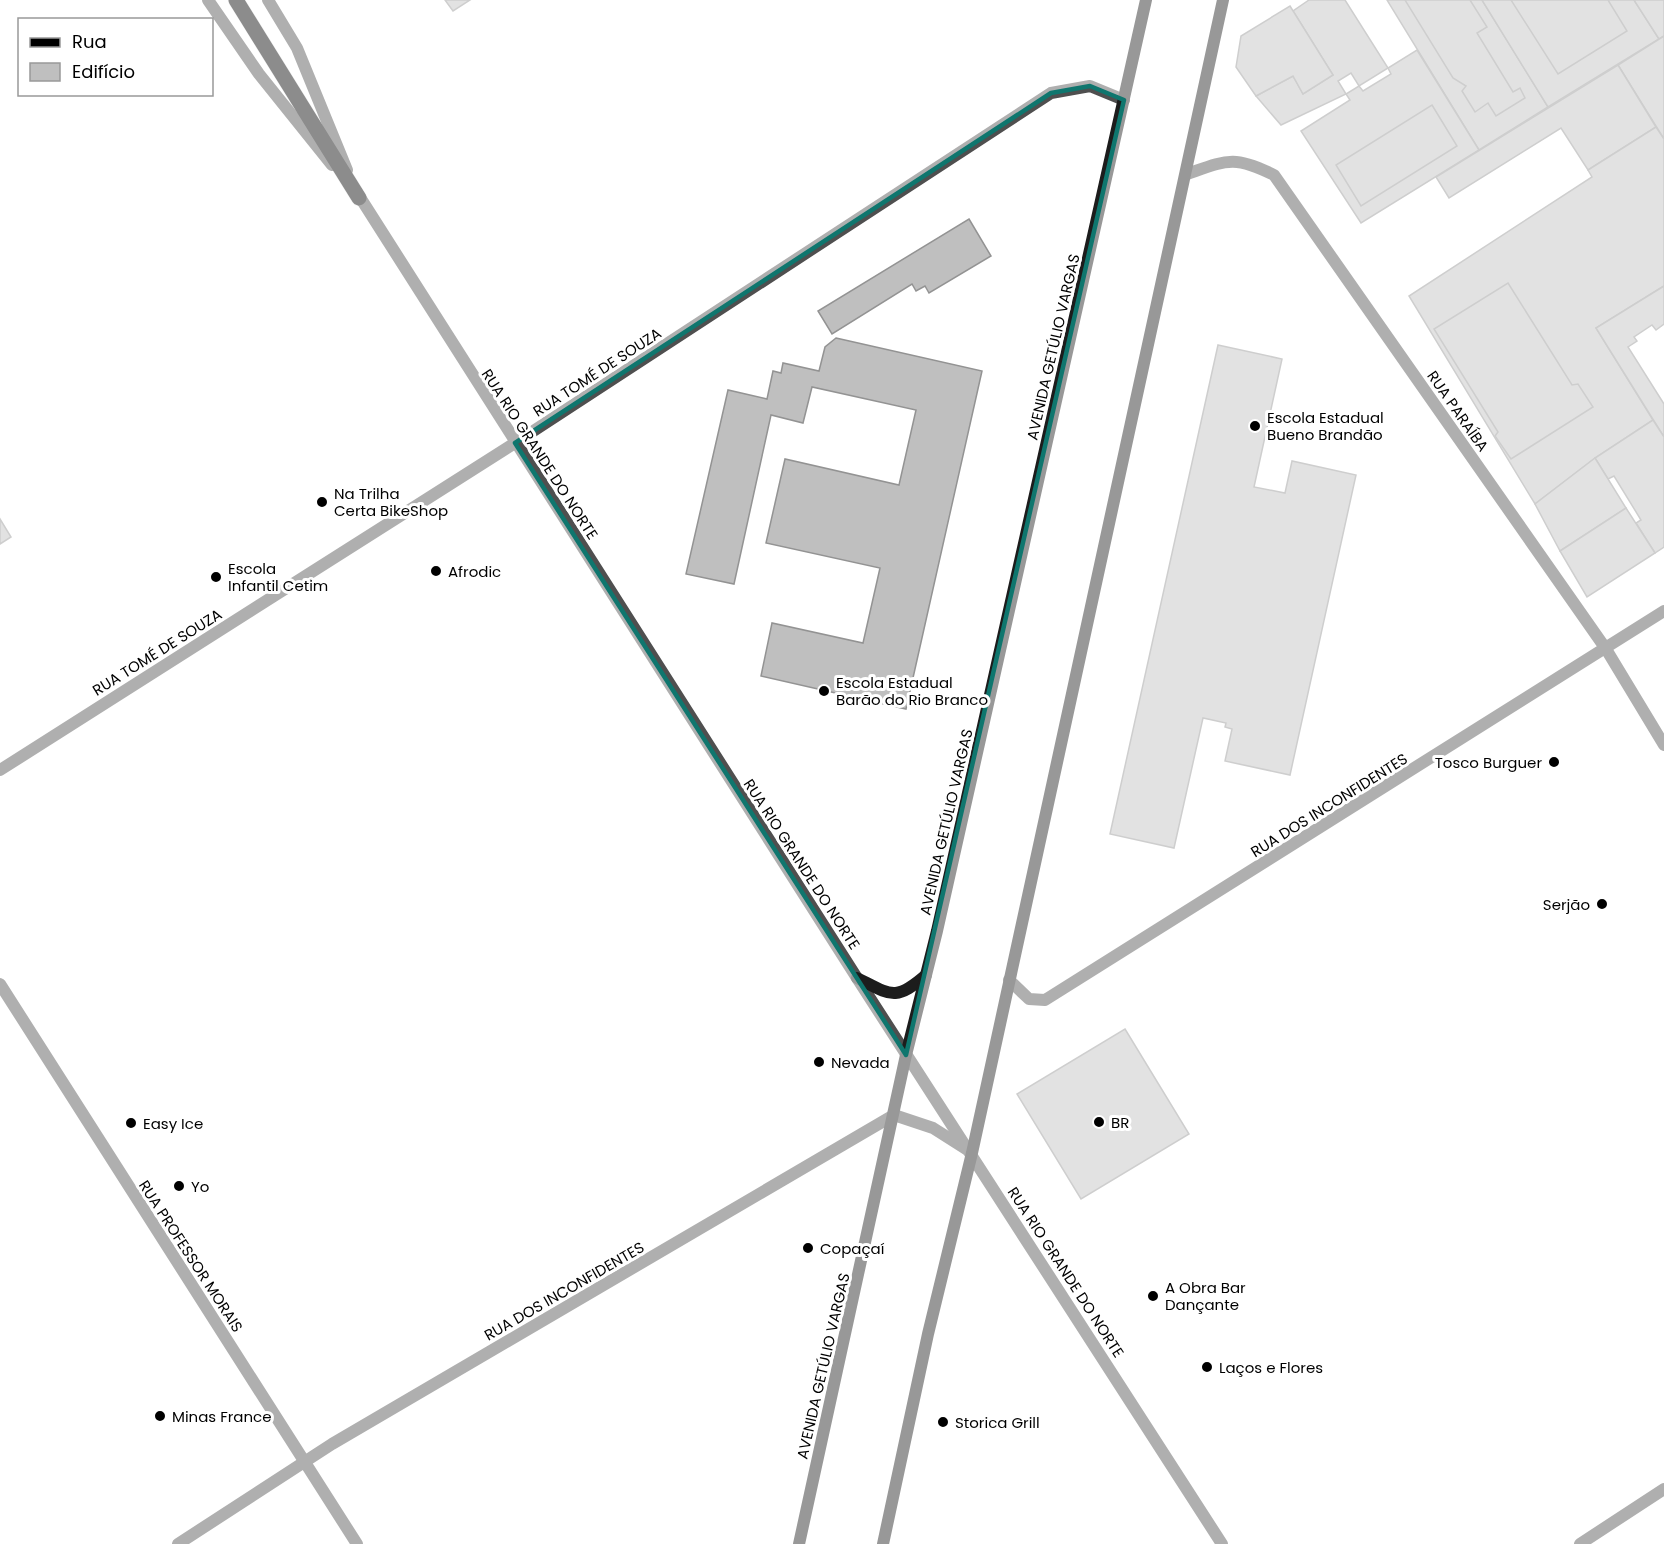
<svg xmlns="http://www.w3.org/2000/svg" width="1664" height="1544" viewBox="0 0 1664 1544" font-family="Poppins,sans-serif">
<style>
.building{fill:#bfbfbf;stroke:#939393;stroke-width:1.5}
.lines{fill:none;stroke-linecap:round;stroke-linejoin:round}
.primary-casing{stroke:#dbdbdb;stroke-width:16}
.minor{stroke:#4f4f4f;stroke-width:12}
.tertiary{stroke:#4f4f4f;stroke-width:12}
.secondary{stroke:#1c1c1c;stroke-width:12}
.primary{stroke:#000;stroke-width:15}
.marked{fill:none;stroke:#0f766e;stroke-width:4.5;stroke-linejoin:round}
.poi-dot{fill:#000;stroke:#fff;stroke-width:2}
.labels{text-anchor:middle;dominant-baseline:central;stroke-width:6;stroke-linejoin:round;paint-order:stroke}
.street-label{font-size:15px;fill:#000;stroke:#fff}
.poi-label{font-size:15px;fill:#000;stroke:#fff;text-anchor:start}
</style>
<rect width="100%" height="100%" fill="#fff"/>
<!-- building -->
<g class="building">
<path d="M445 0H470L453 11Z"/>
<path d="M1309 0H1345L1388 68 1359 86 1351 73 1338 81 1346 94 1281 125 1256 96 1293 76 1303 94 1333 75 1293 11Z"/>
<path d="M1387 0H1482L1548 107 1479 150Z"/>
<path d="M1405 0H1470L1487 27 1477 33 1513 92 1520 88 1525 98 1496 116 1488 103 1475 112 1462 91 1466 86 1453 78Z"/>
<path d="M1482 0H1634L1659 39 1548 107Z"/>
<path d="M1511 0H1608L1627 31 1558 74Z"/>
<path d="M1634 0H1664V36L1659 39Z"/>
<path d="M1290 6 1333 75 1303 94 1293 76 1256 96 1236 67 1241 36Z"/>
<path d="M1664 36V139L1618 65Z"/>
<path d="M1417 50 1479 150 1361 223 1301 131 1350 100 1346 94 1359 86 1363 91 1391 74 1388 68Z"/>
<path d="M1618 65 1656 127 1588 170 1561 128 1449 198 1436 177Z"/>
<path d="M1432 105 1457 146 1361 206 1336 165Z"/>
<path d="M1656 127 1664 139V286L1596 328 1653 420 1595 458 1535 504 1409 296 1592 177 1588 170Z"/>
<path d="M969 219 991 256 929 293 925 286 916 291 912 284 832 334 818 311Z"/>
<path d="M1508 283 1572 385 1578 384 1593 407 1511 459 1495 436 1498 432 1434 329Z"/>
<path d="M1664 286V324L1656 330 1652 325 1634 337 1637 341 1628 347 1664 404V437L1596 328Z"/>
<path d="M836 338 982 371 906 709 761 676 772 623 863 643 880 568 766 543 785 459 899 485 916 410 812 387 803 423 771 415 734 584 686 574 728 390 767 399 773 371 781 373 783 363 819 371 825 347Z"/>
<path d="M1218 345 1282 359 1254 487 1285 493 1292 461 1356 475 1290 775 1225 761 1232 729 1225 727 1226 723 1203 718 1174 848 1110 834Z"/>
<path d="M1653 420 1664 437V547L1655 553 1636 523 1641 520 1614 476 1608 479 1595 458Z"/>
<path d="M1595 458 1626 508 1560 551 1535 504Z"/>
<path d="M1626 508 1655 553 1587 597 1560 551Z"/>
<path d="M0 519 11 537 0 544Z"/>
<path d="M1125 1029 1189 1134 1081 1199 1017 1094Z"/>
</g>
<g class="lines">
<defs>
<path id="primary" d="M236 0 359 198"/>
</defs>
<!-- primary casing -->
<use href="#primary" class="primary-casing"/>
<!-- minor -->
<g class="minor">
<path d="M208 0 259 74 332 165"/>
<path d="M1187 174C1227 160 1234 155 1274 175L1606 649 1664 745"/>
<path d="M0 770 515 443 1051 93 1090 86 1124 100"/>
<path d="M1009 980 1029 999 1045 1000 1664 611"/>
<path d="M178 1544 332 1444 894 1115 933 1128 966 1149"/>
</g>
<!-- tertiary -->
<g class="tertiary">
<path d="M268 0 297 48 347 170"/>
<path d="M356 191 857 978 1222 1544"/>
<path d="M0 984 357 1544"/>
<path d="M1580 1544 1664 1489"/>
</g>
<!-- secondary -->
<g class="secondary">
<path d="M857 978C891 995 895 1002 926 975"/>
<path d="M799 1544 906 1055 937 931 1146 0"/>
<path d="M883 1544 928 1334 972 1153 1223 0"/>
</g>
<!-- primary -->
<use href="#primary" class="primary"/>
</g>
<!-- marked area -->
<path d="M0 0H1664V1544H0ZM1090 86 1124 100 906 1055 515 443 1051 93Z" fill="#fff" fill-opacity=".55" fill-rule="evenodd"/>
<path class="marked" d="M1090 86 1124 100 906 1055 515 443 1051 93Z"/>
<!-- markers -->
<g class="poi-dot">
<circle cx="1255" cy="426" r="6"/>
<circle cx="322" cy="502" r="6"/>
<circle cx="436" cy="571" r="6"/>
<circle cx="216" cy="577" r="6"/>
<circle cx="824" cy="691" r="6"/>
<circle cx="1554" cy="762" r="6"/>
<circle cx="1602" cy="904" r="6"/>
<circle cx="819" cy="1062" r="6"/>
<circle cx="1099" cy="1122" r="6"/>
<circle cx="131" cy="1123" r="6"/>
<circle cx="179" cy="1186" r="6"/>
<circle cx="808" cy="1248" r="6"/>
<circle cx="1153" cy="1296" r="6"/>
<circle cx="1207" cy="1367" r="6"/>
<circle cx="160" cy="1416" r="6"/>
<circle cx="943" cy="1422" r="6"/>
</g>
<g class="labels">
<!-- street labels -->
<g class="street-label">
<text transform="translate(1053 347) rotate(-77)">AVENIDA GETÚLIO VARGAS</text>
<text transform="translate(597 372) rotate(-33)">RUA TOMÉ DE SOUZA</text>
<text transform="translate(1458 411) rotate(55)">RUA PARAÍBA</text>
<text transform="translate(540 454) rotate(57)">RUA RIO GRANDE DO NORTE</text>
<text transform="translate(157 652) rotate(-32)">RUA TOMÉ DE SOUZA</text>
<text transform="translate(1329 805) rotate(-32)">RUA DOS INCONFIDENTES</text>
<text transform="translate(946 822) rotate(-77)">AVENIDA GETÚLIO VARGAS</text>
<text transform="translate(802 864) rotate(57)">RUA RIO GRANDE DO NORTE</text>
<text transform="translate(191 1256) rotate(57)">RUA PROFESSOR MORAIS</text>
<text transform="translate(1066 1272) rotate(57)">RUA RIO GRANDE DO NORTE</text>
<text transform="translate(564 1291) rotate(-30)">RUA DOS INCONFIDENTES</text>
<text transform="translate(823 1366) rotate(-77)">AVENIDA GETÚLIO VARGAS</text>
</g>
<!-- poi labels -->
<g class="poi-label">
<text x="1267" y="417">Escola Estadual<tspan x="1267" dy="17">Bueno Brandão</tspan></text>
<text x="334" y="493">Na Trilha<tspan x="334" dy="17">Certa BikeShop</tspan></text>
<text x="228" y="568">Escola<tspan x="228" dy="17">Infantil Cetim</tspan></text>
<text x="448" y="571">Afrodic</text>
<text x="836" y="682">Escola Estadual<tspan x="836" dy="17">Barão do Rio Branco</tspan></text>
<text x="1542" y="762" text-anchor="end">Tosco Burguer</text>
<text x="1590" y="904" text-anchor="end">Serjão</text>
<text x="831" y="1062">Nevada</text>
<text x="1111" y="1122">BR</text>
<text x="143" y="1123">Easy Ice</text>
<text x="191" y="1186">Yo</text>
<text x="820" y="1248">Copaçaí</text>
<text x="1165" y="1287">A Obra Bar<tspan x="1165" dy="17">Dançante</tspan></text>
<text x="1219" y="1367">Laços e Flores</text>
<text x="172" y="1416">Minas France</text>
<text x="955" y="1422">Storica Grill</text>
</g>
</g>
<!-- legend -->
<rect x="18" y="18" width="195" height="78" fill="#ffffff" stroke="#999999" stroke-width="1.5"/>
<rect x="30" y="38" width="30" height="9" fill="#000000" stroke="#999999" stroke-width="1.5"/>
<text x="72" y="48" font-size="18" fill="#000000">Rua</text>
<rect x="30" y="63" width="30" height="18" fill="#bfbfbf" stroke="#999999" stroke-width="1.5"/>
<text x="72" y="78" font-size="18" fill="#000000">Edifício</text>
</svg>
